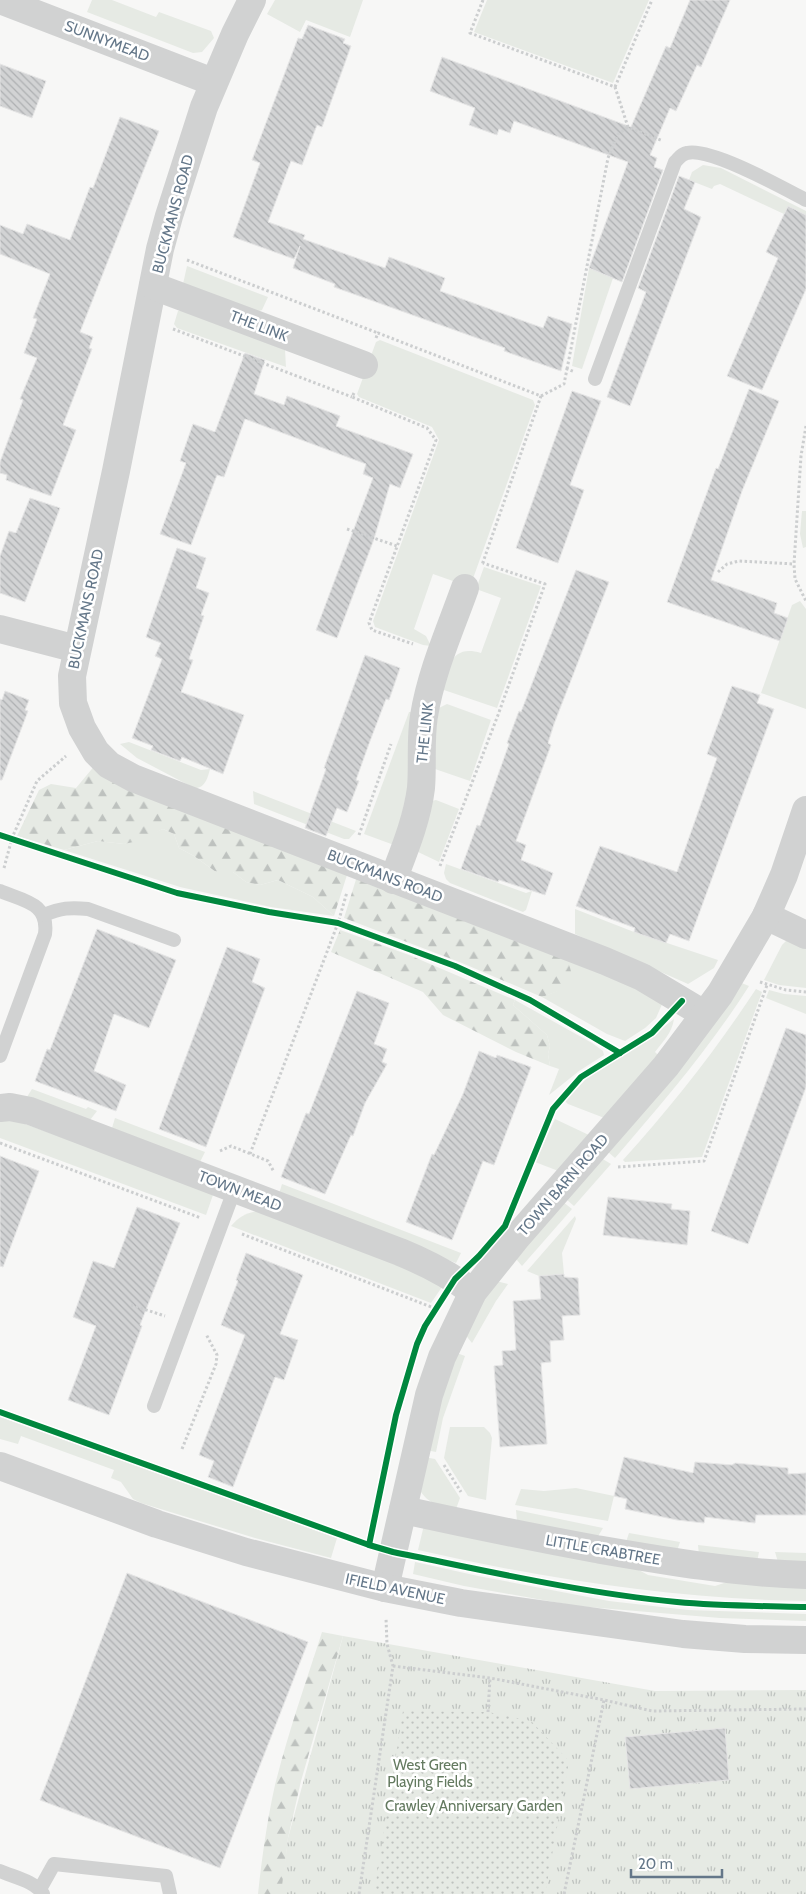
<svg xmlns="http://www.w3.org/2000/svg" width="806" height="1894" viewBox="0 0 806 1894" font-family="Cabin,sans-serif">
<style>
.grass{fill:#e6eae4}
.forest{fill:url(#forest-firs)}
.park{fill:url(#park-tufts)}
.garden{fill:url(#garden-dots)}
.building{fill:url(#building-back-hatch);stroke:#e6e6e6}
.lines{fill:none;stroke-linecap:round;stroke-linejoin:round}
.path{stroke:#cccecf;stroke-width:3;stroke-dasharray:2.5 2.5;stroke-linecap:butt}
.service{stroke:#d1d2d2;stroke-width:14}
.minor{stroke:#d1d2d2;stroke-width:28}
.tertiary{stroke:#d1d2d2;stroke-width:28}
.cycleway-casing{stroke:#fff;stroke-width:9}
.cycleway{stroke:#00873e;stroke-width:6}
.labels{text-anchor:middle;dominant-baseline:central;stroke-width:5;stroke-linejoin:round;paint-order:stroke}
.street-label{font-size:15px;fill:#647789;stroke:#fff}
.park-label{font-size:15px;fill:#647a60;stroke:#fff}
</style>
<defs>
<pattern id="forest-firs" width="22" height="20" patternUnits="userSpaceOnUse" patternTransform="scale(1.25)"><rect width="22" height="20" fill="#e6eae4"/><path d="M5 1l3.5 6h-7zM16 11l3.5 6h-7z" fill="#bec2bf"/></pattern>
<pattern id="park-tufts" width="24" height="20" patternUnits="userSpaceOnUse" patternTransform="scale(1.25)"><rect width="24" height="20" fill="#e6eae4"/><path d="M3 7l-1-3M5 7V3M7 7l1-3M15 17l-1-3M17 17v-4M19 17l1-3" fill="none" stroke="#bec2bf"/></pattern>
<pattern id="garden-dots" width="8" height="8" patternUnits="userSpaceOnUse" patternTransform="scale(1.25)"><rect width="8" height="8" fill="#e6eae4"/><path d="M2 2h.1M6 6h.1" fill="none" stroke="#bec2bf" stroke-width="1.8" stroke-linecap="round"/></pattern>
<pattern id="building-back-hatch" width="6" height="6" patternUnits="userSpaceOnUse" patternTransform="scale(1.25)"><rect width="6" height="6" fill="#d2d3d4"/><path d="M-1 5l2 2M0 0l6 6M5-1l2 2" fill="none" stroke="#aeb0b2"/></pattern>
</defs>
<rect width="100%" height="100%" fill="#f7f7f6"/>
<!-- grass -->
<g class="grass">
<path d="M92 0H112L156 17 159 12 211 31 214 38 202 52 193 53 87 12Z"/>
<path d="M275 0H363L350 37 306 20 300 32 267 14Z"/>
<path d="M487 0H649L613 83 474 32Z"/>
<path d="M703 165 721 168 806 211V215L788 206 784 214 720 184 714 186 712 189 689 180 692 172Z"/>
<path d="M187 266 268 297 262 310 252 313 183 284Z"/>
<path d="M589 268 613 278 582 369 572 366Z"/>
<path d="M185 310 285 350 286 367 177 328 174 324 178 311Z"/>
<path d="M380 340 533 400 535 405 470 587 433 574 414 629 426 636 431 646 423 645 375 627 373 621 439 440 432 427 359 397 357 394 376 342Z"/>
<path d="M802 511H806V547L803 548 800 534Z"/>
<path d="M484 567 541 586 497 708 441 689C449 667 451 644 481 653L501 598 476 589Z"/>
<path d="M800 601 806 609V709L761 693 792 605Z"/>
<path d="M447 704 491 720 470 781 435 769V737L439 708Z"/>
<path d="M409 712H414L412 775 394 845 364 834Z"/>
<path d="M129 742 201 770 210 769C208 777 205 789 194 788L137 758 120 744Z"/>
<path d="M253 791 356 831 349 839H344L254 804Z"/>
<path d="M436 800 459 809 439 862 416 851 432 801Z"/>
<path d="M163 829 174 834 179 848 194 856 216 872H233L246 882 260 885 278 880 313 897 334 916 271 907 180 887 64 850 98 841 124 844Z"/>
<path d="M446 864 526 893 532 891 526 910 523 912 450 883 446 879 444 873Z"/>
<path d="M575 909 634 932 718 960 714 968 688 984 575 934Z"/>
<path d="M787 940 806 947V988L779 985 764 980 782 945Z"/>
<path d="M563 954 663 1002 656 1018 645 1028 625 1041 607 1034 542 997 570 986Z"/>
<path d="M739 982 749 986C709 1049 663 1102 615 1158L607 1151Z"/>
<path d="M756 989 762 992 702 1157 625 1162 623 1160C672 1106 716 1050 756 989Z"/>
<path d="M769 990 784 994 806 996V1014L766 998Z"/>
<path d="M515 1000 592 1043 603 1051 604 1055 579 1071 549 1095 559 1069 550 1066 548 1054 550 1046 547 1035 513 1005Z"/>
<path d="M674 1019C672 1033 663 1041 655 1052L659 1056 607 1119 568 1104 565 1101 588 1077 642 1044Z"/>
<path d="M32 1089 86 1109 88 1107 97 1111 90 1120 27 1097Z"/>
<path d="M0 1115 214 1192 206 1215 0 1138Z"/>
<path d="M115 1118 205 1152 200 1162 112 1128Z"/>
<path d="M555 1119 591 1136 561 1172 535 1162Z"/>
<path d="M601 1158 611 1164 574 1206 566 1199Z"/>
<path d="M282 1184 461 1253 456 1263 279 1194Z"/>
<path d="M563 1202 572 1209 522 1266 517 1260V1256Z"/>
<path d="M258 1211 410 1269 442 1287 431 1303 231 1226C239 1217 246 1213 258 1211Z"/>
<path d="M575 1216 576 1219 562 1253 564 1274 539 1276 527 1271Z"/>
<path d="M496 1281 508 1284 496 1301 472 1343 464 1333Z"/>
<path d="M454 1352 465 1356 443 1418 436 1452 426 1450Z"/>
<path d="M0 1417 337 1538 331 1558 255 1538 141 1503 133 1499 121 1482 111 1478 114 1470 21 1436 18 1444 0 1439Z"/>
<path d="M450 1427H484L490 1433 492 1438 486 1500 468 1496 444 1458Z"/>
<path d="M424 1457 435 1459 460 1498 456 1509C441 1506 430 1505 421 1492Z"/>
<path d="M576 1488 614 1496 608 1521 515 1505 521 1489 544 1491Z"/>
<path d="M516 1510 603 1528 597 1538 517 1521Z"/>
<path d="M424 1525 626 1563 648 1575 715 1586 730 1581 806 1586V1601C675 1599 545 1579 418 1550Z"/>
<path d="M629 1533 680 1542 676 1554 626 1542Z"/>
<path d="M698 1545 759 1552 757 1562 699 1555Z"/>
<path d="M775 1552 806 1553V1564L778 1562Z"/>
<path d="M415 1562 478 1576 609 1601 688 1610 806 1614V1621L720 1618 576 1606 464 1586 413 1574Z"/>
</g>
<!-- forest -->
<g class="forest">
<path d="M96 764 347 875 334 916 313 897 278 880 260 885 246 882 233 872H216L194 856 179 848 174 834 163 829 138 841 124 844 98 841 64 850 17 836 39 790 51 784 76 788Z"/>
<path d="M358 873 563 954C570 965 574 974 570 987L542 997 462 963 344 918Z"/>
<path d="M340 930 409 955 515 1000 513 1005 547 1035 550 1046 548 1054 550 1066 516 1052 443 1015 423 992 331 952Z"/>
<path d="M322 1632 343 1636 301 1781 288 1838 282 1894H258C262 1857 267 1821 275 1785 288 1733 306 1682 322 1632Z"/>
</g>
<!-- park -->
<path class="park" d="M343 1636 655 1691 806 1690V1894H281L288 1838Z"/>
<!-- garden -->
<path class="garden" d="M403 1711 488 1712 531 1721 569 1761 545 1894H374Z"/>
<!-- building -->
<g class="building">
<path d="M690 0H730L701 67 697 65 676 111 670 108 650 155 657 158 654 167 663 170 622 282 589 268 628 162 514 121 510 133 499 129 497 135 469 125 475 108 430 91 442 57 631 127 666 46 670 48Z"/>
<path d="M308 25 345 39 343 43 351 46 322 127 317 125 302 165 291 161 268 222 305 235 303 239 385 268 389 257 445 278 440 291 543 328 548 316 572 324 561 371 504 351 505 348 334 287 335 284 293 268 300 246 294 259 233 237 260 163 252 160 298 38 302 39Z"/>
<path d="M0 64 46 81 32 118 0 106Z"/>
<path d="M120 117 159 131 80 332 93 337 89 348 92 349 63 425 76 430 51 496 6 480 7 475 0 473V462L23 400 20 399 37 358 24 353 37 319 33 318 50 274 0 254V225L23 234 27 224 70 240 90 187 93 188Z"/>
<path d="M679 176 695 182 684 209 701 217 630 406 607 397 646 292 638 288Z"/>
<path d="M788 206 806 215V289L762 390 727 376 778 258 766 252Z"/>
<path d="M245 353 265 360 254 394 284 405 287 396 340 416 336 426 413 454 400 488 390 484 374 539 337 638 316 630 373 478 363 474 366 464 245 419 224 477 217 475 191 545 160 534 186 463 180 461 193 424 215 432Z"/>
<path d="M749 389 779 401 742 491 711 580 777 603 774 613 788 618 780 641 667 602 716 468 718 469Z"/>
<path d="M572 391 601 401 570 485 584 490 558 563 516 548Z"/>
<path d="M30 498 60 508 25 602 0 593V556L9 531 16 533Z"/>
<path d="M177 548 206 558 196 588 209 593 201 615 204 616 189 659 193 660 181 692 244 715 223 774 182 757 180 761 151 750 153 746 132 738 162 659 155 656 161 643 146 637Z"/>
<path d="M576 570 609 582 554 724 548 743 551 745 516 841 526 845 521 860 553 873 545 895 499 880 498 882 461 869 477 825 480 826 509 744 507 743 519 711 521 712Z"/>
<path d="M365 655 400 668 389 700 386 699 370 741 356 780 359 781 347 812 337 808 326 836 305 828 326 769 324 768Z"/>
<path d="M732 686 760 695 757 703 774 709 689 941 670 934 666 943 634 932 635 928 576 906 600 846 677 872 717 758 707 754Z"/>
<path d="M5 691 29 700 25 710 28 711 2 780H0V699L2 700Z"/>
<path d="M97 929 176 960 149 1028 114 1014 94 1071 126 1085 116 1111 35 1081 47 1049 50 1050Z"/>
<path d="M227 947 260 959 252 982 265 988 206 1147 159 1129Z"/>
<path d="M357 991 389 1003 374 1044 387 1049 382 1062 387 1064 365 1103 353 1136 351 1135 325 1194 281 1177 306 1113 309 1114Z"/>
<path d="M786 1028 806 1035V1087L748 1244 711 1231Z"/>
<path d="M479 1051 496 1058 497 1055 531 1067 494 1165 483 1161 452 1240 406 1222 432 1154 434 1155 463 1094Z"/>
<path d="M0 1156 39 1171 3 1267 0 1266Z"/>
<path d="M608 1197 672 1204 671 1209 690 1211 687 1245 603 1235Z"/>
<path d="M137 1207 180 1223 140 1325 142 1326 109 1415 68 1400 96 1326 73 1317 93 1261 114 1268Z"/>
<path d="M246 1253 303 1275 280 1334 298 1340 284 1380 275 1377 233 1487 208 1477 214 1461 199 1455 245 1335 221 1325 238 1281 236 1280Z"/>
<path d="M564 1274V1277L578 1278 580 1315 562 1316 564 1340 550 1341 551 1362 541 1363 547 1444 500 1447 494 1366 503 1365 502 1351 516 1350 513 1301 541 1299 539 1276Z"/>
<path d="M624 1457 693 1473 695 1462 732 1465 735 1463 788 1468V1474L806 1473V1515H756L755 1523 705 1517 704 1523 677 1520 625 1509 627 1499 614 1496Z"/>
<path d="M127 1573 308 1642 220 1868 40 1800Z"/>
<path d="M725 1728 729 1780 630 1789 625 1737Z"/>
</g>
<g class="lines">
<!-- path -->
<g class="path">
<path d="M483 0 470 33 615 87 628 127 663 141"/>
<path d="M615 87 652 0"/>
<path d="M187 260 378 333"/>
<path d="M173 329 352 397"/>
<path d="M376 338 378 333 541 396 482 565"/>
<path d="M567 369 608 158 618 134 628 127"/>
<path d="M354 393 352 397 427 428 436 440 369 623 372 630 413 644"/>
<path d="M541 396 564 384 567 369 575 372"/>
<path d="M806 426 801 456 794 564 795 579 806 601"/>
<path d="M347 529 397 546"/>
<path d="M718 572 727 564 739 561 794 564"/>
<path d="M359 835 391 744"/>
<path d="M440 866 498 715 545 584 483 563"/>
<path d="M4 868 12 838 37 781 66 756"/>
<path d="M760 982 786 990 806 992"/>
<path d="M0 1143 201 1218"/>
<path d="M220 1151 231 1146 268 1161 274 1172"/>
<path d="M250 1154 338 923 347 892"/>
<path d="M618 1167 704 1161 767 985"/>
<path d="M242 1234 434 1308"/>
<path d="M131 1305 165 1316"/>
<path d="M182 1449 216 1364 217 1355 206 1334"/>
<path d="M444 1465 461 1492"/>
<path d="M393 1666 490 1678 604 1700 652 1711 806 1709"/>
<path d="M488 1712 490 1678"/>
<path d="M359 1894 393 1666 387 1644 386 1618"/>
<path d="M564 1894 604 1700"/>
</g>
<!-- service -->
<g class="service">
<path d="M595 379 675 162C679 158 681 154 687 153 710 147 783 188 806 200"/>
<path d="M0 891C24 901 49 903 45 934L0 1056"/>
<path d="M44 915C61 908 70 907 88 909L174 940"/>
<path d="M154 1406 235 1188"/>
<path d="M0 1871C13 1877 35 1881 43 1894"/>
<path d="M40 1889 54 1864 166 1876 170 1894"/>
</g>
<!-- minor -->
<g class="minor">
<path d="M0 0 213 82"/>
<path d="M252 0 235 34 204 107 169 216 160 249 116 471 72 676 73 703 82 728 96 752 109 765 133 778 605 961 642 977 704 1014"/>
<path d="M153 286 364 365"/>
<path d="M0 629 77 649"/>
<path d="M393 880C404 851 417 820 421 788 423 764 420 740 424 716 431 672 450 630 465 588"/>
<path d="M766 916 806 935"/>
<path d="M0 1108 10 1107 30 1111 400 1252C427 1263 450 1275 473 1292"/>
<path d="M403 1510C467 1524 531 1537 596 1549 666 1561 735 1573 806 1575"/>
<path d="M385 1588 429 1395 442 1357 473 1292 517 1237 666 1066 720 994 766 916 784 875 806 810"/>
</g>
<!-- tertiary -->
<path class="tertiary" d="M0 1466 157 1524 246 1552 385 1588 461 1603 683 1634 745 1639 806 1640"/>
<defs>
<g id="cycleway">
<path d="M0 835 177 893 269 912 338 923 455 966 530 1000 620 1053"/>
<path d="M0 1412 369 1545 393 1552C487 1571 582 1593 677 1602 720 1606 763 1606 806 1607"/>
<path d="M369 1545 396 1415 417 1344 425 1326 455 1279 479 1256 505 1226 553 1109 581 1077 652 1033 682 1001"/>
</g>
</defs>
<!-- cycleway casing -->
<use href="#cycleway" class="cycleway-casing"/>
<!-- cycleway -->
<use href="#cycleway" class="cycleway"/>
</g>
<g class="labels">
<!-- street labels -->
<g class="street-label">
<text transform="translate(107 41) rotate(21)">SUNNYMEAD</text>
<text transform="translate(173 214) rotate(-75)">BUCKMANS ROAD</text>
<text transform="translate(259 326) rotate(21)">THE LINK</text>
<text transform="translate(86 609) rotate(-78)">BUCKMANS ROAD</text>
<text transform="translate(425 733) rotate(-84)">THE LINK</text>
<text transform="translate(385 876) rotate(21)">BUCKMANS ROAD</text>
<text transform="translate(563 1185) rotate(-49)">TOWN BARN ROAD</text>
<text transform="translate(240 1191) rotate(21)">TOWN MEAD</text>
<text transform="translate(603 1550) rotate(10)">LITTLE CRABTREE</text>
<text transform="translate(395 1589) rotate(12)">IFIELD AVENUE</text>
</g>
<!-- park labels -->
<g class="park-label">
<text x="430" y="1765">West Green<tspan x="430" dy="17">Playing Fields</tspan></text>
<text x="474" y="1806">Crawley Anniversary Garden</text>
</g>
</g>
<!-- scale -->
<path d="M631 1869v8h91v-8" fill="none" stroke="#647789" stroke-width="2.5"/>
<text x="638" y="1869" font-size="15" fill="#647789" stroke="#ffffff" stroke-width="4" paint-order="stroke">20 m</text>
</svg>
